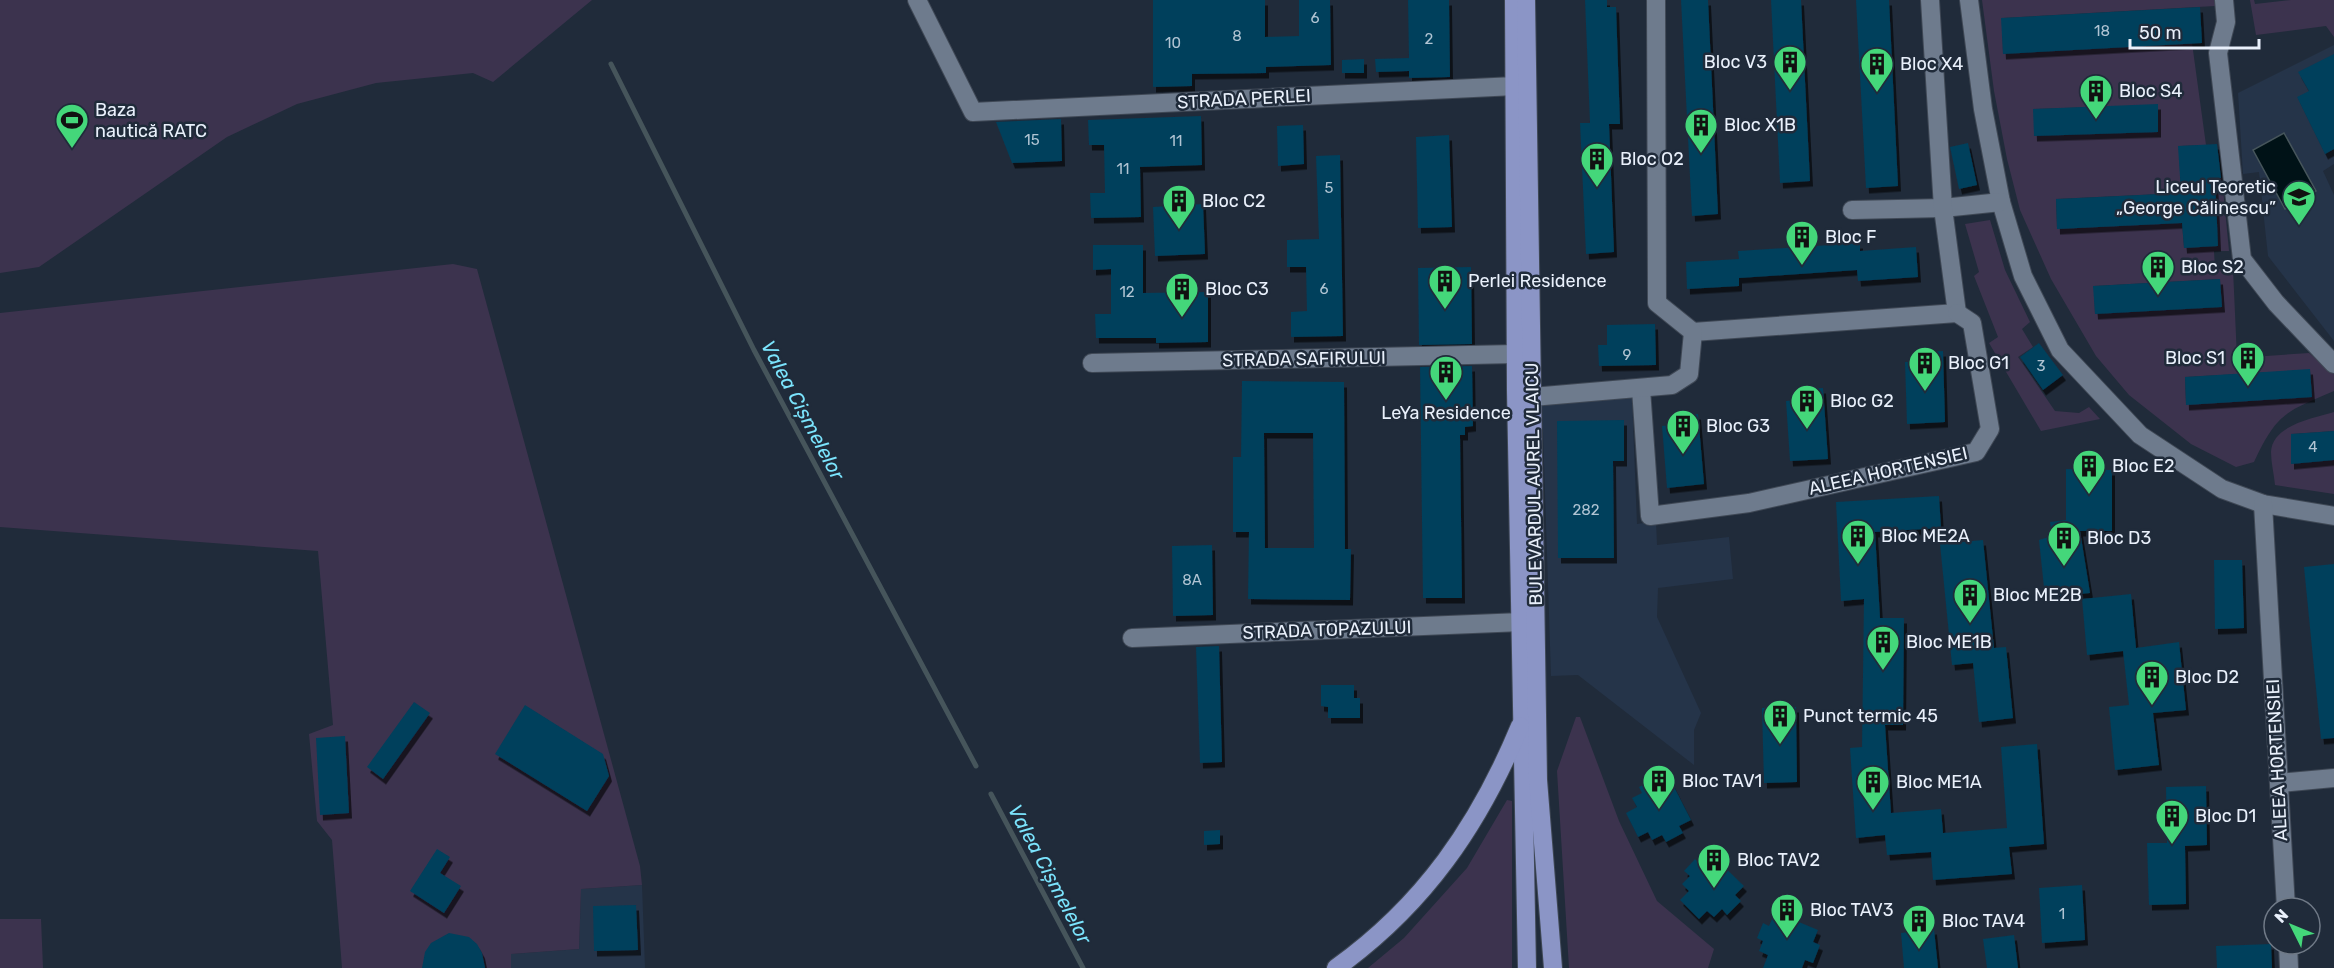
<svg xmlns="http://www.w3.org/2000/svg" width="2334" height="968" viewBox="0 0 2334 968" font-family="Rubik,sans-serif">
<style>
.built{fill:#253449}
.green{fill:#3c334e;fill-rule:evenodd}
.water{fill:#001217;stroke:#46555b;stroke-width:1.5}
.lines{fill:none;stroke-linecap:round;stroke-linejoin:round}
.stream{stroke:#46555b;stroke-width:5}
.building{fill:#033f5b;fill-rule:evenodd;filter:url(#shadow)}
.minor-casing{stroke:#3f4855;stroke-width:20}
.major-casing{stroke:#3f4855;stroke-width:20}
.minor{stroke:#6e7b8d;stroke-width:18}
.major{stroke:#8b95c6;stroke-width:18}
.labels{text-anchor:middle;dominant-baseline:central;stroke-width:5;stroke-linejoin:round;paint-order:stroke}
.number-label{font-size:15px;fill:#b0c4d3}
.poi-label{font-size:18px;fill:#e9f0fb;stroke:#202b3a;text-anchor:start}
.street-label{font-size:18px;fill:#e9f0fb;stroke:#202b3a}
.water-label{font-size:20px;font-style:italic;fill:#7be4fd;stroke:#202b3a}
</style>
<defs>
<filter id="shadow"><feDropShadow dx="3" dy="5.5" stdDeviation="0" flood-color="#0009"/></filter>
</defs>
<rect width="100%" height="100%" fill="#202b3a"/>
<!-- built -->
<g class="built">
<path d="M2334 45V164L2323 171 2334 195V341L2268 256 2259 172 2243 174 2238 93Z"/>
<path d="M1632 398 1637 524 1656 521 1657 545 1729 537 1733 579 1658 588 1657 617 1701 713 1694 730V765L1578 675 1551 676 1542 401Z"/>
<path d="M642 885 645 968H511V954L579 949 581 889Z"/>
</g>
<!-- green -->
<g class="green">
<path d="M0 0H592L493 82 473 73 376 83 297 104 227 137 39 267 0 273Z"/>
<path d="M1982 0H2215V6L2002 18 2003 54 2192 43 2206 145 2179 146 2181 193 2056 199 2057 228 2182 223 2184 247 2218 246 2215 178H2222L2229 251H2214L2215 269H2233L2237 358 2309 353 2334 374V391C2285 412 2277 413 2254 462L2236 467 2191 444 2129 395 2096 356 2051 279 2020 210 2007 159 1994 91ZM2158 105V132L2034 136V109ZM2220 279 2221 307 2095 314 2094 286ZM2310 370 2312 397 2186 404 2185 377Z"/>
<path d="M2250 0H2254L2255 4 2291 0H2334V37L2326 26 2256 35Z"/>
<path d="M1990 220 2005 270 2030 322 2022 329 2033 347 2018 357 2055 411 2079 413 2089 407 2100 419 2041 431 1989 343 1998 337 1974 276 1979 272 1965 224Z"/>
<path d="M453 264 477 269 640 866 642 885 581 889 579 949 511 954V968H342L332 840 317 821 309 734 333 725 318 551 0 527V313Z"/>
<path d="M2334 412V431L2291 434 2292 464 2334 460V494L2275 485C2274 474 2271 463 2271 452 2272 425 2314 418 2334 412Z"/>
<path d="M1576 717H1580L1619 821 1657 901 1714 949 1708 968H1569L1557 771Z"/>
<path d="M1507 800 1512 801V968H1368L1404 938 1467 868Z"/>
<path d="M0 919H41L43 968H0Z"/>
</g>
<!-- water -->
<path class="water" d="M2284 133 2316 191 2285 209 2253 150Z"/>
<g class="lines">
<!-- stream -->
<g class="stream">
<path d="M611 64 754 350 976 766"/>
<path d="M991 794 1083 968"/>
</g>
</g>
<!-- building -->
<g class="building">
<path d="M1153 0H1265V37L1299 36V0H1330L1331 65 1266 67V73L1192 74V86L1153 87Z"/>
<path d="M1408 0H1449L1450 77 1409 78V71L1376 72 1375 59 1409 58Z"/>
<path d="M1585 0H1607V7H1616L1620 124H1609L1614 252 1586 254 1580 123H1590Z"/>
<path d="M1681 0H1708L1718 214 1692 216Z"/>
<path d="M1771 0H1801L1810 181 1780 183Z"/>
<path d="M1856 0H1889L1898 186 1866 188Z"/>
<path d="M2200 7 2202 43 2003 54 2001 18Z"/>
<path d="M2334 54V149L2325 154 2297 97 2309 91 2298 72Z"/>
<path d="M1364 59V73H1342V60Z"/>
<path d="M2158 104V132L2034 136 2033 109Z"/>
<path d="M1201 116 1202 165 1140 167 1141 217 1091 218 1090 193H1105L1104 145H1089L1088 120Z"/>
<path d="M1061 119 1062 161 1012 163 996 122Z"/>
<path d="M1303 125 1304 164 1278 166 1277 126Z"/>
<path d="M1449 135 1452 227 1418 228 1416 137Z"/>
<path d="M1968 143 1977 185 1959 189 1950 147Z"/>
<path d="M2217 144 2221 178H2215L2218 246 2184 248 2182 223 2057 229 2056 199 2181 193 2178 146Z"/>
<path d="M1340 155 1343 336 1291 337V312L1307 311 1306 267H1287V240L1319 239 1316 156Z"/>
<path d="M1203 204 1205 254 1155 256 1153 207Z"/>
<path d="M1860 243V251L1916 247 1918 277 1858 281 1857 270 1739 278V286L1687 289 1686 262 1739 259 1738 251Z"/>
<path d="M1093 245H1143V293L1208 292V342L1156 343V338H1096L1095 314H1111V269L1093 270Z"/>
<path d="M1471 267 1472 344 1419 345 1418 268Z"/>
<path d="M2220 279 2222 307 2095 314 2093 286Z"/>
<path d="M1655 324 1656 365 1599 366 1598 345H1607V325Z"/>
<path d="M2039 343 2063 375 2043 390 2020 357Z"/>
<path d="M1943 351 1945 422 1907 424 1905 362 1927 361V352Z"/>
<path d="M1472 366 1473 426 1465 427V435H1460L1462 598H1423L1420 367Z"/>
<path d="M2310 369 2312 397 2186 405 2185 377Z"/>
<path d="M1242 381 1344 382 1345 549H1351L1350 600 1248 599 1249 532H1233V457H1241ZM1264 433H1313L1314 548H1265Z"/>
<path d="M1823 388 1828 459 1790 461 1786 401 1808 399 1807 389Z"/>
<path d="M1698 414 1704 484 1667 488 1662 426 1683 424 1682 416Z"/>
<path d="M1624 420V461H1613L1614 558H1558L1557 421Z"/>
<path d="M2334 431V460L2291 464V434Z"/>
<path d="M2066 469 2112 470V531H2080L2090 593 2045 597 2039 540 2052 536 2050 522 2066 520Z"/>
<path d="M1939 496 1941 528 1875 532 1880 618H1904L1903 725H1885L1891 813 1941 809 1943 833 2007 828 2001 747 2037 744 2044 844 2009 847 2012 874 1933 880 1931 852 1887 855 1885 835 1856 838 1850 748 1862 747 1864 599 1841 601 1836 502Z"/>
<path d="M1983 540 1994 648 2006 647 2013 718 1979 722 1973 663 1952 665 1940 544Z"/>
<path d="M1212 545 1213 615 1173 616 1172 546Z"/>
<path d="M2214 560H2242L2244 628 2215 629Z"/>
<path d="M2334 564V738L2321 739 2304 567Z"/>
<path d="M2131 594 2136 648 2179 642 2186 710 2153 713 2159 765 2115 770 2109 707 2129 705 2123 651 2087 655 2082 599Z"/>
<path d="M1219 646 1222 762 1200 763 1196 647Z"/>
<path d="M1321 685H1354V698H1360V718H1328V707L1321 706Z"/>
<path d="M414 702 430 713 383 779 367 767Z"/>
<path d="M525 705 603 754 609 776 587 811 495 754Z"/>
<path d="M1796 707 1797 782 1764 783 1762 708Z"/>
<path d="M345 736 349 813 320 815 316 738Z"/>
<path d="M1670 779 1691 820 1679 826 1683 833 1666 842 1662 835 1652 840 1648 832 1638 837 1626 813 1637 807 1632 798 1642 793 1639 787 1653 780 1656 786Z"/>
<path d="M2206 786 2207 845 2185 846 2186 904 2149 905 2147 843H2167L2166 787Z"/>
<path d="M1220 830V844L1204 845V831Z"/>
<path d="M437 849 450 857 440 873 461 886 444 913 410 891Z"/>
<path d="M1711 854 1744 886 1735 895 1741 901 1727 915 1722 909 1714 917 1707 911 1699 919 1680 900 1689 891 1682 884 1690 876 1684 871 1695 859 1700 864Z"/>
<path d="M2082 885 2085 940 2042 943 2039 888Z"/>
<path d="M636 905 638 950 594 951 593 906Z"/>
<path d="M1775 912 1818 930 1813 942 1820 945 1813 963 1805 960 1802 968H1763L1768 955 1759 951 1763 941 1757 938 1763 923 1769 926Z"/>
<path d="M1934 929 1938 968H1904L1901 933Z"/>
<path d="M449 933 469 937 477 944 482 953 485 968H422L425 952 431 943Z"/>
<path d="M2014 935 2018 968H1987L1983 939Z"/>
<path d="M2271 944 2272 968H2217L2216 946Z"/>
</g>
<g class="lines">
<defs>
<g id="minor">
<path d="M917 0 973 112 1515 86"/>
<path d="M1969 0 1983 109 2001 202 2023 276 2060 350 2140 435 2222 489 2263 504 2334 516"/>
<path d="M2224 0 2226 22 2218 53 2242 259 2276 303 2334 364"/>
<path d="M1852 210 1943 208 2001 202"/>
<path d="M1693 332 1957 313 1943 208 1930 0"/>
<path d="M1092 363 1515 354"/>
<path d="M1641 389 1650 516 1749 503 1976 452 1990 429 1972 323 1957 313"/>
<path d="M1532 397 1672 385 1689 374 1693 332 1657 303 1656 0"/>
<path d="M2263 504 2286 908"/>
<path d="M1132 638 1522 622"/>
<path d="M2279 783 2334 778"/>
<path d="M2288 944 2289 968"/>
</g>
<g id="major">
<path d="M1514 0 1516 391 1527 968"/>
<path d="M1526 0 1538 780 1553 968"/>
<path d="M1336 968C1424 905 1479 825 1520 726"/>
</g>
</defs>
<!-- minor casing -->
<use href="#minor" class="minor-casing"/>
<!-- major casing -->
<use href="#major" class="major-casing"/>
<!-- minor -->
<use href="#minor" class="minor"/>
<!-- major -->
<use href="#major" class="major"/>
</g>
<!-- icons -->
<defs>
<symbol id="building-pin" viewBox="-11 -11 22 30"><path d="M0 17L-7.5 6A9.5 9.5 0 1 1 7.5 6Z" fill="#44d77a" stroke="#202b3a"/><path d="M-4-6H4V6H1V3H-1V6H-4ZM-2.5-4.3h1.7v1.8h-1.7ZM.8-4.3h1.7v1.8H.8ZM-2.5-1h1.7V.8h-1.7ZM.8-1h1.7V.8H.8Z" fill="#111"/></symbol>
<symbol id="stadium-pin" viewBox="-11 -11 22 30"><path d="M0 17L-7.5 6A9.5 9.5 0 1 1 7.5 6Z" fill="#44d77a" stroke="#202b3a"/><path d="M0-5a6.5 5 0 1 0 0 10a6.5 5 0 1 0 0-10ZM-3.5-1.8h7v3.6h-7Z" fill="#111"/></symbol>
<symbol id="school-pin" viewBox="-11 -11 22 30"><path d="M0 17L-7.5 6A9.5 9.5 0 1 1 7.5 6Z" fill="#44d77a" stroke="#202b3a"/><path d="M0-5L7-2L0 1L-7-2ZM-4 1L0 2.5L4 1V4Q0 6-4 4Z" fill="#111"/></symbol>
</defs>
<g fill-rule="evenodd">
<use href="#building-pin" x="1771" y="43" width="38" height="52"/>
<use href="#building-pin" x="1858" y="45" width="38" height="52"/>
<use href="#building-pin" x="2077" y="72" width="38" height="52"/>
<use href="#stadium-pin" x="53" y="101" width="38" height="52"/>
<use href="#building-pin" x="1682" y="106" width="38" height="52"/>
<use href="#building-pin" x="1578" y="140" width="38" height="52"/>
<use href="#school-pin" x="2280" y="178" width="38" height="52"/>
<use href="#building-pin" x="1160" y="182" width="38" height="52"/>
<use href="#building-pin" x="1783" y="218" width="38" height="52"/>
<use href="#building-pin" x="2139" y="248" width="38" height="52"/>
<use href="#building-pin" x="1426" y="262" width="38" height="52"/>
<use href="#building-pin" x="1163" y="270" width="38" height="52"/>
<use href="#building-pin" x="2229" y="339" width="38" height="52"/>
<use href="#building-pin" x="1906" y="344" width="38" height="52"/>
<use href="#building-pin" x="1427" y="353" width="38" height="52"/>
<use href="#building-pin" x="1788" y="382" width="38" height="52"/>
<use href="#building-pin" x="1664" y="407" width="38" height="52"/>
<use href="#building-pin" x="2070" y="447" width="38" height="52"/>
<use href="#building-pin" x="1839" y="517" width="38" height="52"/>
<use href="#building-pin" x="2045" y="519" width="38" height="52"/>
<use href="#building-pin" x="1951" y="576" width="38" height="52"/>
<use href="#building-pin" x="1864" y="623" width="38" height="52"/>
<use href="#building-pin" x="2133" y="658" width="38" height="52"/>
<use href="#building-pin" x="1761" y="697" width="38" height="52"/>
<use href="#building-pin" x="1640" y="762" width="38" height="52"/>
<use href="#building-pin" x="1854" y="763" width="38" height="52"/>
<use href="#building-pin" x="2153" y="797" width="38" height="52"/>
<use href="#building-pin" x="1695" y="841" width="38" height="52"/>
<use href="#building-pin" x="1768" y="891" width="38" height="52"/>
<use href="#building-pin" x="1900" y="902" width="38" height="52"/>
</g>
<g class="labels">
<!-- number labels -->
<g class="number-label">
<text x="1315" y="18">6</text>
<text x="2102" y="31">18</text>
<text x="1237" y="36">8</text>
<text x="1429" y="39">2</text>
<text x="1173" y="43">10</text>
<text x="1032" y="140">15</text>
<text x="1176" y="141">11</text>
<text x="1123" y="169">11</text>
<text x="1329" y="188">5</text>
<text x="1324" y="289">6</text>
<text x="1127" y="292">12</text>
<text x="1627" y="355">9</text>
<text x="2041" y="366">3</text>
<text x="2313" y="447">4</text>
<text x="1586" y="510">282</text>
<text x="1192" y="580">8A</text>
<text x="2062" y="914">1</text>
</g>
<!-- poi labels -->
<g class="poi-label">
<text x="1767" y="62" text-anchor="end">Bloc V3</text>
<text x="1900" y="64">Bloc X4</text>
<text x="2119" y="91">Bloc S4</text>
<text x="95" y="110">Baza<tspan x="95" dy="21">nautică RATC</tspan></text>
<text x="1724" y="125">Bloc X1B</text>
<text x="1620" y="159">Bloc O2</text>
<text x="2276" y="187" text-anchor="end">Liceul Teoretic<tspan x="2276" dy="21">„George Călinescu”</tspan></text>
<text x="1202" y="201">Bloc C2</text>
<text x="1825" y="237">Bloc F</text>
<text x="2181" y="267">Bloc S2</text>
<text x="1468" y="281">Perlei Residence</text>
<text x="1205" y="289">Bloc C3</text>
<text x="2225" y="358" text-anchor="end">Bloc S1</text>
<text x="1948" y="363">Bloc G1</text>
<text x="1830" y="401">Bloc G2</text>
<text x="1446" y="413" text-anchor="middle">LeYa Residence</text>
<text x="1706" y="426">Bloc G3</text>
<text x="2112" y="466">Bloc E2</text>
<text x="1881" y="536">Bloc ME2A</text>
<text x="2087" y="538">Bloc D3</text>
<text x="1993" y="595">Bloc ME2B</text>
<text x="1906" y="642">Bloc ME1B</text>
<text x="2175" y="677">Bloc D2</text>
<text x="1803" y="716">Punct termic 45</text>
<text x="1682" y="781">Bloc TAV1</text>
<text x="1896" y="782">Bloc ME1A</text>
<text x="2195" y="816">Bloc D1</text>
<text x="1737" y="860">Bloc TAV2</text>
<text x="1810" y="910">Bloc TAV3</text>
<text x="1942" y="921">Bloc TAV4</text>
</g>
<!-- street labels -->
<g class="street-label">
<text transform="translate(1244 99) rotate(-3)">STRADA PERLEI</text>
<text transform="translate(1304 359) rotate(-1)">STRADA SAFIRULUI</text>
<text transform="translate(1888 471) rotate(-13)">ALEEA HORTENSIEI</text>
<text transform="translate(1534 484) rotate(-91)">BULEVARDUL AUREL VLAICU</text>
<text transform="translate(1327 630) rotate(-2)">STRADA TOPAZULUI</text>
<text transform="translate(2277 760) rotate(-93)">ALEEA HORTENSIEI</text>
</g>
<!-- water labels -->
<g class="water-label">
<text transform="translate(803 410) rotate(62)">Valea Cișmelelor</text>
<text transform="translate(1050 874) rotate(62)">Valea Cișmelelor</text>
</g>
</g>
<!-- north arrow -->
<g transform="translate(2292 926) rotate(313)"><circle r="28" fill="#202b3a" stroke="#707a87" stroke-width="1.5"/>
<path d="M0-4.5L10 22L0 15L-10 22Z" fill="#44d77a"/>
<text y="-9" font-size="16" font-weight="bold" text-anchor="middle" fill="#e9f0fb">N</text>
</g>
<!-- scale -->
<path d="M2130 39v9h129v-9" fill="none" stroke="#e9f0fb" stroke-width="3"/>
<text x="2139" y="39" font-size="18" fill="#e9f0fb" stroke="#202b3a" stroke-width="4.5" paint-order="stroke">50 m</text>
</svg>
